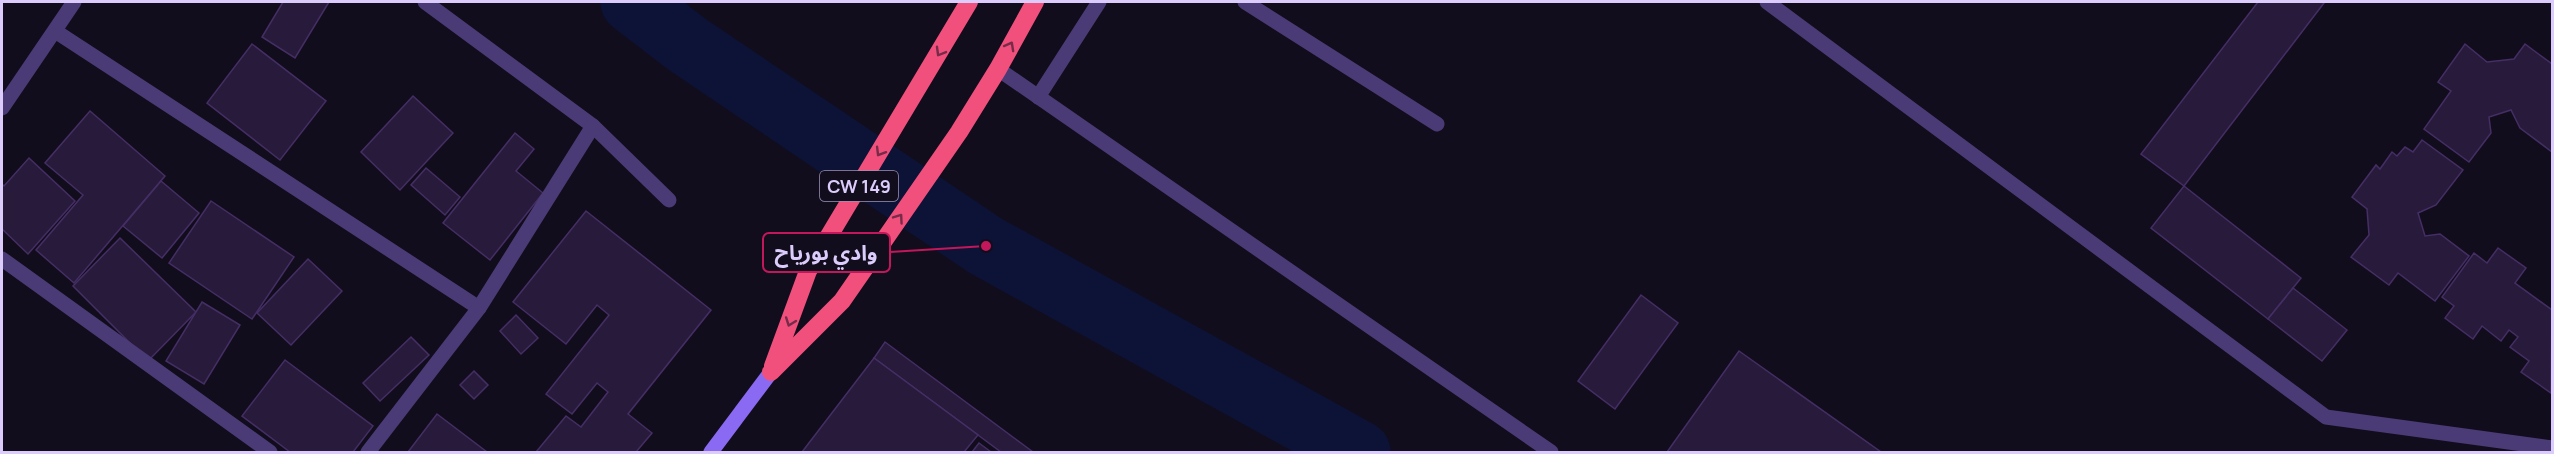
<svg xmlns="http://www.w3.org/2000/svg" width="2554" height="454" viewBox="0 0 2554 454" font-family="Manrope,'Noto Sans Arabic',sans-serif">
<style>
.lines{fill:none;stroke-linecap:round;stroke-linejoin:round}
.river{stroke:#0c1336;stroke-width:63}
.building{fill:#281a3b;stroke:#442e65;stroke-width:1.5}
.street{stroke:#4a3b77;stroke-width:15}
.secondary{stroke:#8a6af3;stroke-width:15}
.highway{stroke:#f1507d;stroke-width:18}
.oneway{stroke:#762b48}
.labels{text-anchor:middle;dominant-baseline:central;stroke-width:6;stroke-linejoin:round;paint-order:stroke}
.shield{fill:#120d1c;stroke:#9f93b8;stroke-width:1.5}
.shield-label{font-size:18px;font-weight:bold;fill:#dbccfb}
.leader{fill:none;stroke:#c2185b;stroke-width:2}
.callout-dot{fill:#c2185b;stroke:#120d1c;stroke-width:2}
.callout{fill:#120d1c;stroke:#c2185b;stroke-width:2}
.callout-label{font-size:21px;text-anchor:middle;font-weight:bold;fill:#dbccfb}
</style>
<rect width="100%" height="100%" fill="#120d1c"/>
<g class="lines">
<!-- river -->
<path class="river" d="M632 2 688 45 986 246 1359 452"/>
</g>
<!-- building -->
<g class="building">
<path d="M283 2H329L295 58 262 37Z"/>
<path d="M2258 2H2322L2324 3 2184 186 2141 154Z"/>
<path d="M252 44 326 101 280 160 207 103Z"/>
<path d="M2465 44 2487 62 2514 59 2525 44 2552 64V152L2520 128 2511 110 2489 117 2491 133 2469 162 2424 129 2451 91 2438 82Z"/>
<path d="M413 96 453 133 400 190 361 152Z"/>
<path d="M90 111 165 176 74 283 36 250 83 195 45 163Z"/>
<path d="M515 133 534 149 516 171 543 193 490 260 443 223Z"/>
<path d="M2422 140 2463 170 2436 205 2418 213 2425 236 2440 234 2469 256 2435 301 2398 273 2389 285 2351 257 2369 235 2367 209 2352 197 2376 165 2380 169 2392 152 2397 156 2405 147 2413 152Z"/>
<path d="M29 158 75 201 28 254 2 229V184L4 186Z"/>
<path d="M426 168 460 197 445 215 411 185Z"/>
<path d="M161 181 199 213 162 258 123 226Z"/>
<path d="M2184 186 2301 278 2268 319 2151 228Z"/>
<path d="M211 201 294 257 252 319 169 263Z"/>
<path d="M586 211 711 310 628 414 652 433 636 452H536L566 416 581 427 608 392 597 383 572 414 546 394 609 315 597 305 566 344 513 302Z"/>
<path d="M120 238 196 312 148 361 73 286Z"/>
<path d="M2498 248 2526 268 2515 283 2552 310 2551 393 2521 372 2529 361 2510 347 2518 337 2509 330 2501 341 2482 326 2473 339 2445 318 2454 306 2442 297 2474 253 2487 263Z"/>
<path d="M308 259 342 291 291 345 257 313Z"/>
<path d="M2293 288 2347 330 2322 361 2268 319Z"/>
<path d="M1641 295 1678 323 1615 409 1578 381Z"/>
<path d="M202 302 240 325 204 384 166 361Z"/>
<path d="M516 315 538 338 521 354 500 331Z"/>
<path d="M411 337 429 355 380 401 363 383Z"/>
<path d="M885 342 1033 452H1001L874 358Z"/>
<path d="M1739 351 1881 452H1667Z"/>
<path d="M874 358 978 435 964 452H802Z"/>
<path d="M285 360 373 426 353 452H290L242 416Z"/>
<path d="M474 371 488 385 474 399 460 385Z"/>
<path d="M437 414 487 452H408Z"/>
<path d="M979 443 991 452H972Z"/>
</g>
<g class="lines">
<!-- street -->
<g class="street">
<path d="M425 2 593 126 669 200"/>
<path d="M1245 2 1437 124"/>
<path d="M1767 2 2326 417 2552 448"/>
<path d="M55 31 479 308"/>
<path d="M998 69 1551 452"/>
<path d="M1038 97 1099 2"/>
<path d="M2 108 74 2"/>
<path d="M2 259 270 452"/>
<path d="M368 452 479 308 593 126"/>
</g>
<!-- secondary -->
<path class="secondary" d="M711 452 771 372"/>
<!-- highway -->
<g class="highway">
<path d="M773 366 808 271 969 2"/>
<path d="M771 372 842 301 959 132 998 69 1035 2"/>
</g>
</g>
<!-- one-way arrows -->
<defs><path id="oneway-chevron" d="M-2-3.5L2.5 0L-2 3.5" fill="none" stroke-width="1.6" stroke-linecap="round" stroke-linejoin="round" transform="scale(1.5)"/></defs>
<g class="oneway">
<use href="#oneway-chevron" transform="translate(1010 46) rotate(-61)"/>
<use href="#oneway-chevron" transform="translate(940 52) rotate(120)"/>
<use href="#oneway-chevron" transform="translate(880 152) rotate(121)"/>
<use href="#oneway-chevron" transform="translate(899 218) rotate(-55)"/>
<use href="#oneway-chevron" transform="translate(790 322) rotate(110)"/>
</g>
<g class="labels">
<!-- shield labels -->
<rect class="shield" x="820" y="171" width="78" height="30" rx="4.5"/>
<g class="shield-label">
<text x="859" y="186">CW 149</text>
</g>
</g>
<!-- callouts -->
<path class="leader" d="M986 246L890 252"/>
<circle class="callout-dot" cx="986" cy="246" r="6"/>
<rect class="callout" x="763" y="233" width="127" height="39" rx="6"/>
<g class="callout-label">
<text x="826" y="260">وادي بورياح</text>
</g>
<!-- border -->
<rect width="2554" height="454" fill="none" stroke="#dbccfb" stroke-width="6"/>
</svg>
